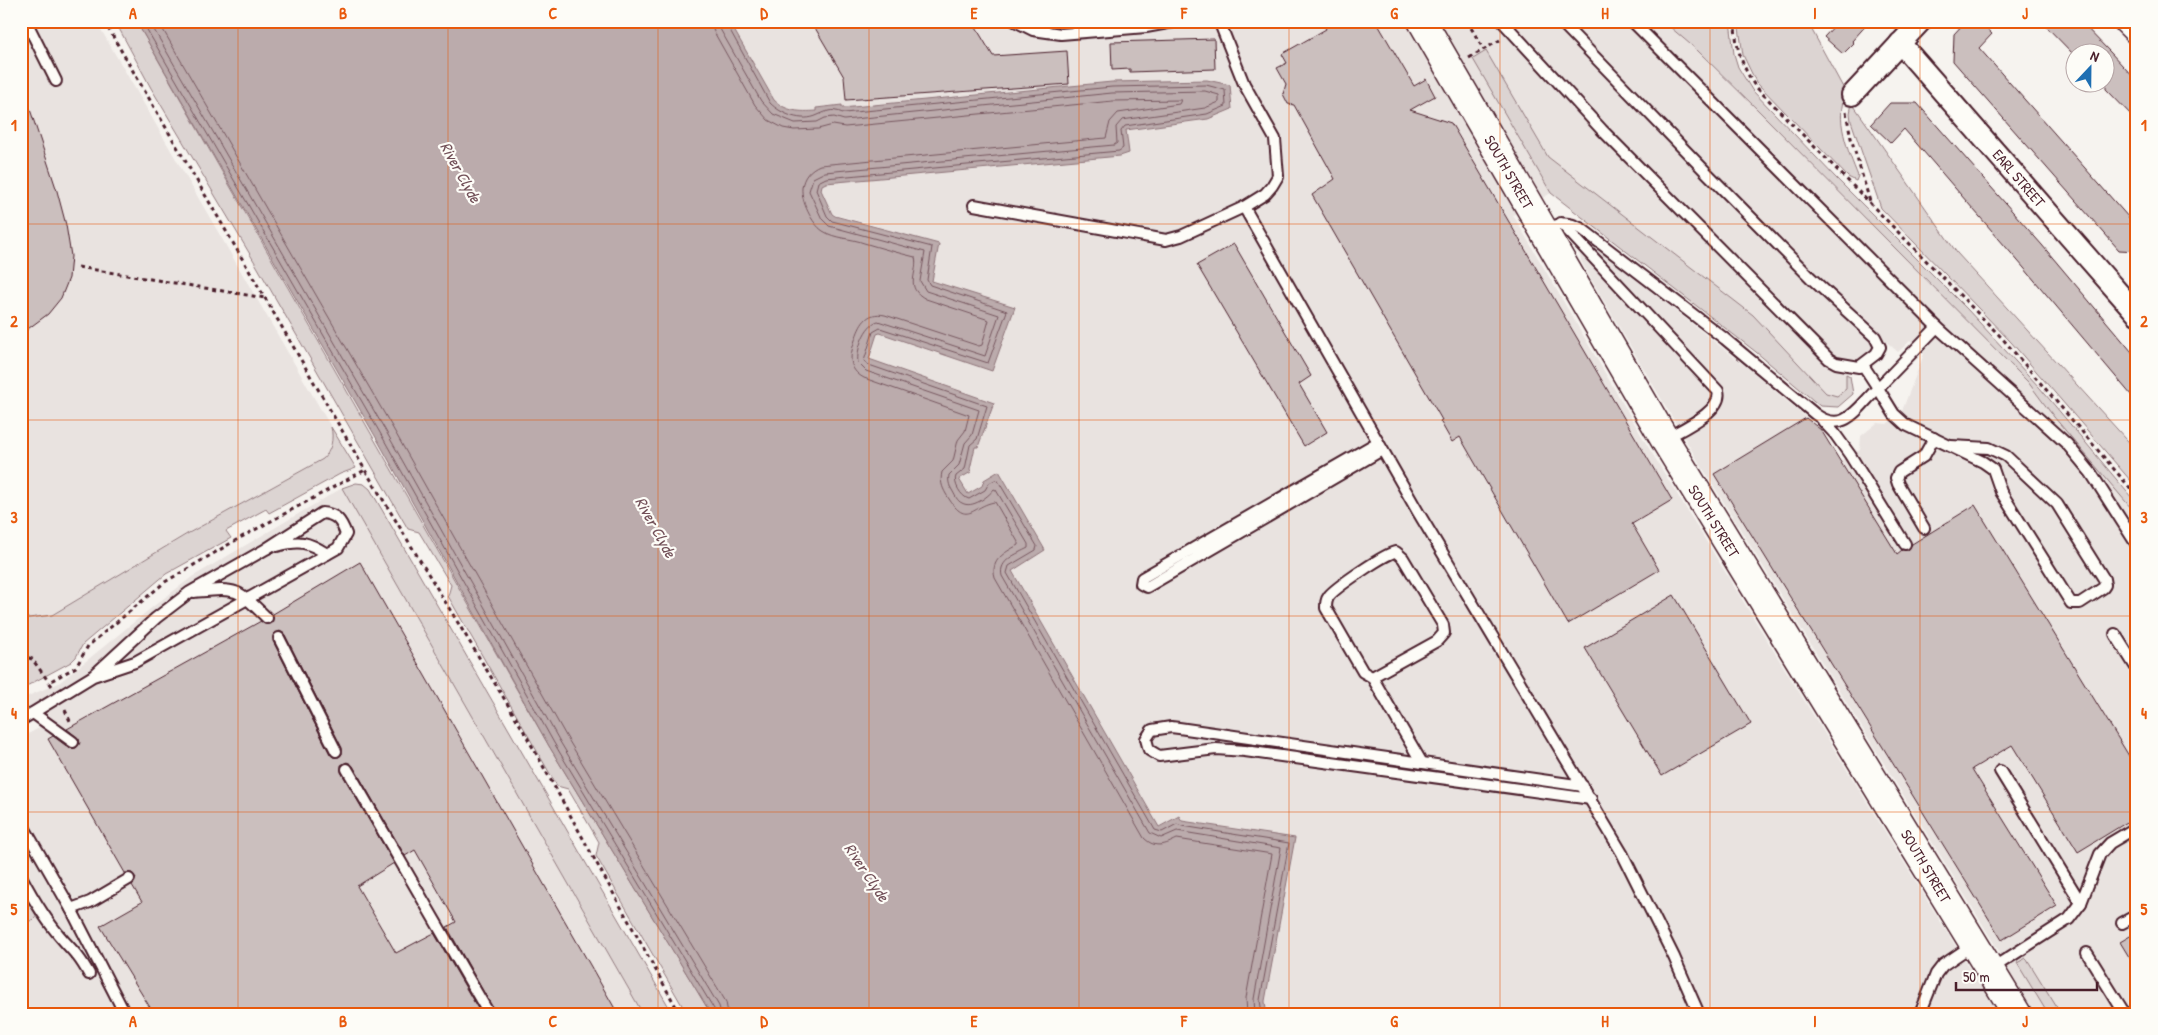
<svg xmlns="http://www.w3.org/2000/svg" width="2158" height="1035" viewBox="0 0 2158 1035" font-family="'Patrick Hand',sans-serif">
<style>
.built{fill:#e9e3e0;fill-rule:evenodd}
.green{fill:#dcd4d2;stroke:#937a7e}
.water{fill:#bbabac;stroke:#8e7378}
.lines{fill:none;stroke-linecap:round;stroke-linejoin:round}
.shore{stroke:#77575f;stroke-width:1}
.building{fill:#cbbfbe;stroke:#4a1f2b;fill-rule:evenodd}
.lane-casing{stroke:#4a1f2b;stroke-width:14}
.street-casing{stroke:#4a1f2b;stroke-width:24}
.secondary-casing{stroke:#4a1f2b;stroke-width:31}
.primary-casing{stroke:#4a1f2b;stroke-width:31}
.path{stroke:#4a1f2b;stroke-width:3;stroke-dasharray:4 4;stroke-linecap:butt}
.lane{stroke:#fdfcf7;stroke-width:10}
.street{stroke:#fdfcf7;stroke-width:20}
.secondary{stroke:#fdfcf7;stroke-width:28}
.primary{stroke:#fdfcf7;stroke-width:28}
.grid{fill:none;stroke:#e8590c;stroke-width:1;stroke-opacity:0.55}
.labels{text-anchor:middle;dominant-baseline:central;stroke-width:4.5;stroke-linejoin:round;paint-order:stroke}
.street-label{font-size:15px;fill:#4a1f2b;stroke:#fdfcf7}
.water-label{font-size:16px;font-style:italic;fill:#725058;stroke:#fdfcf7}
.neatline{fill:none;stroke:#e8590c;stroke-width:2}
.grid-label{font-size:16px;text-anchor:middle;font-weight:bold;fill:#e8590c}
</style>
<rect width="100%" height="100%" fill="#f6f3ef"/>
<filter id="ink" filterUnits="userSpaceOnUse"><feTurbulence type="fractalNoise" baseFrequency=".02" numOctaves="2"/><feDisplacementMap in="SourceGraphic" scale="10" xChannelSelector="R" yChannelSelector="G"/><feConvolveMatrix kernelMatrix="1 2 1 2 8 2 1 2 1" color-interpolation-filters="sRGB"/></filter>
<g filter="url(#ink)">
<!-- built -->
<g class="built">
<path d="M21 21H96L331 427 333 434 327 454 323 459 187 534 52 615 21 619Z"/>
<path d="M729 21H1663L1697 50 1760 112 2028 382 2054 417 2137 515V1014H1269L1266 1010 1265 1001 1182 821 1179 816 1159 827 1012 571 1045 550 982 486 968 494 959 479 970 469 975 446 869 359 877 334 879 333 992 370 931 281 877 226 832 214 821 190 822 185 826 183 1126 130 1208 119 842 108V105L816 108 817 111 796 112 784 108 774 100ZM1551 193 1756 352 1820 406 1838 407 1853 394 1850 376 1847 373 1882 338 1898 352 1910 341 1924 354 1902 411 1887 424 1877 423 1861 436 1860 450 1840 461 1821 430 1749 369 1590 243 1580 254 1581 261 1595 286 1686 441 2008 966 1979 984 1650 450 1513 215Z"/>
<path d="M342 488 643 1014H21V926L37 917 21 889V738L39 728 21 699 59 683 155 605 192 577Z"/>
</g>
<!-- green -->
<g class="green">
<path d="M115 21H136L549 746 711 1014H687L596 856 599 842 568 789 557 786 448 596 451 585 419 532 408 529 254 261 151 88Z"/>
<path d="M1663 21H1730L1734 54 1738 67 1752 90 1836 178 1967 309 2040 388 2137 504V515L2054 417 2028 382 1760 112 1697 50Z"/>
<path d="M1738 21H1807L1846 93C1834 118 1848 151 1858 176L1856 181 1848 177 1756 82 1743 55Z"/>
<path d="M1486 51 1548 157 1753 315 1826 393 1837 396 1846 389V374L1850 376 1853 394 1838 407 1820 406 1756 352 1551 193 1473 59Z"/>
<path d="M1852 103 1957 253 2137 451V488L2011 342 1881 208 1851 121 1850 113Z"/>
<path d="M331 427 356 468 340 474 269 513 266 509 226 531 231 538 166 574 83 644 76 657 71 662 21 689V619L52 615 187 534 323 459C331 451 334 439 331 427Z"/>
<path d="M356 483 364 484 370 489 673 1014H643L342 488Z"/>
<path d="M21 889 37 917 21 926Z"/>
<path d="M2026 958 2027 959 2061 1014H2048L2017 963Z"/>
</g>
<!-- water -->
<path class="water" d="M136 21H729L774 100C787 112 800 112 816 111V108L842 105V108L1112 82 1207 80 1230 85 1232 109 1208 119 1126 130 1129 153 1120 156 826 183 822 185 821 190 832 214 835 216 939 244 932 281 1015 307 992 371 880 333 877 334 869 359 994 403 978 447H975L970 469 971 472 959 479 968 494 982 486 984 480 999 471 1045 550 1012 571 1159 827 1179 816 1182 821 1295 838 1265 1001 1266 1010 1269 1014H711L549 746 378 441Z"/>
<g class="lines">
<!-- shore -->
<g class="shore">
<path d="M142 21 383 438 554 743 714 1009 715 1014"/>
<path d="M149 21 388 435 559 740 719 1006 721 1014"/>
<path d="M158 21 395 432 566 736 726 1002 728 1014"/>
<path d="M711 21 714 32 755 105 768 120 783 128 794 130 818 129 833 125 845 127 1113 101 1181 100 1179 104 1118 113 1110 122 1106 138 820 165C810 169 803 177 802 188 801 201 812 224 823 231 835 239 851 238 864 243 881 248 898 253 915 257 919 273 903 287 926 299L989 320 982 345 979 346 885 315C866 311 860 325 855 340 850 355 847 369 864 378L969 415 965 431 958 440 953 461 942 472C940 481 942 487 946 494 967 530 972 505 995 502L1018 542V545C1004 553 990 560 995 578L1144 838C1155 849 1165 845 1177 839L1272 854 1246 998 1247 1014"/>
<path d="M719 21 720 29 761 101 773 114 795 123 817 122 825 118 834 117 844 120 1112 93 1205 91 1219 95V102L1205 108 1122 120 1116 127 1117 143 1114 145 825 172 813 178 809 191 822 219 829 226 925 252 920 281 926 291 999 315 985 356 878 321C865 325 856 349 858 363L866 371 979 410 972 435 965 443 959 465 949 475C948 481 949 485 952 490 955 495 957 501 962 503 972 509 988 497 994 489L996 490 1028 544V548C1017 554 998 560 1002 576L1150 833 1161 838 1177 831 1281 848 1254 999 1255 1014"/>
<path d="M725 21 770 103C781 114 802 123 818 115 823 113 830 109 836 111 839 111 841 113 844 113L1112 87 1206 85 1225 90 1226 106 1207 114 1125 126 1121 131 1123 148 1119 151 826 178 818 182 816 190 827 216 832 221 932 247 927 280 930 285 1007 311 988 363 880 328 873 332 864 361 869 365 987 406 977 439 970 445 965 469 956 476C953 483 961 497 969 499L985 490 989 483 997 479 1037 546 1036 550 1009 566 1007 573 1155 830 1162 832 1177 824 1182 826 1289 843 1260 1000 1262 1014"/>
</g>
</g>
<!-- building -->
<g class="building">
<path d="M811 21H972L993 56 1067 51 1069 84 846 100 844 77Z"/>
<path d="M1322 21H1376L1414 86 1426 79 1435 96 1410 110 1451 123 1672 500 1632 524 1659 570 1568 624 1460 437 1452 442 1440 421 1442 420 1312 195 1335 179 1294 105 1288 104 1283 94 1286 84 1277 68 1287 63 1282 54 1326 29Z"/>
<path d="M1839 21H1870L1852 41 1854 43 1843 54 1824 37Z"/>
<path d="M1966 21H1978L1992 34 1979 48 2137 227V251L2119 250 1953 61 1954 34Z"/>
<path d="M2041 21H2080L2110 52 2137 81V121L2106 89V52H2076V57Z"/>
<path d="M1214 39 1215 69 1130 72V69L1112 70 1111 42Z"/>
<path d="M21 91H24L57 191 66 225 71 256 69 278 61 298 48 314 21 334Z"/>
<path d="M1890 103H1917L2042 245 2137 358V402L2024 268 1904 129 1891 143 1871 124Z"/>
<path d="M1234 244 1311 376 1299 384 1327 432 1304 446 1197 265Z"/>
<path d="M1806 418 1821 430 1897 554 1902 550H1908L1912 544 1975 505 2137 769V816L2078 852 2012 745 1972 769 2057 906 2002 940 1714 474Z"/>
<path d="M360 562 618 1014H496L447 927 456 922 415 850 405 856 353 766 347 762 341 765V772L394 863 357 886 396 953 434 933 481 1014H154L100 926 142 902 132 885 136 878 132 873H125L48 739 53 736 69 748H76L80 743 79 739 67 729 261 621 265 624H269L273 620V614ZM280 631 285 635 342 748V754L339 757H333L330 754 273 641 274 634Z"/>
<path d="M1674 595 1751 724 1662 776 1585 648Z"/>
<path d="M2137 932V970L2120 942Z"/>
</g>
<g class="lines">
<defs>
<g id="lane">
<path d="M26 21 56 81"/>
<path d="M1015 21 1033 30 1061 34 1146 27 1179 21"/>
<path d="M1502 21 1602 130 1829 359 1836 363 1859 367 1876 354 1880 347 1875 337 1811 278 1708 174 1560 21"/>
<path d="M1632 21 1937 327 2067 444 2091 473 2137 545"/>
<path d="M974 205 1166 240 1181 236 1244 207 1265 194 1272 186 1278 176 1275 139 1244 84 1219 21"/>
<path d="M1244 207 1418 512 1622 853 1674 957 1699 1014"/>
<path d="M1561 223 1718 391C1724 411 1680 430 1665 439"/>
<path d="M1545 231C1559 222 1567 221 1582 229L1725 339 1815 414C1844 436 1858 407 1878 388L1863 365"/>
<path d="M1937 327 1878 388 1894 414 1906 425 1983 462 1993 469 2001 492 2071 603H2080L2103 588 2105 585 2104 579 2057 504 2006 456 1989 448 1951 446"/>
<path d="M1823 421 1835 434 1850 455 1905 544"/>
<path d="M1378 442 1142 578 1141 584 1147 587 1382 450"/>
<path d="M1924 528 1898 484 1896 478 1899 472 1924 456 1934 438"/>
<path d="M277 546C299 540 307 541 327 554"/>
<path d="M194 592C237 588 236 587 267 618"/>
<path d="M2115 634 2137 669"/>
<path d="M279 638 336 751"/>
<path d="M1372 677 1437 641 1444 633 1443 625 1403 558 1396 552C1387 552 1335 588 1329 596 1326 600 1326 603 1326 608L1363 672 1372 677 1422 763"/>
<path d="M33 713 73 742"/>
<path d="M21 720 93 676 156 618 190 592 266 549 322 513C337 514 341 521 346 534L338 548 135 662 93 676"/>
<path d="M347 769 489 1014"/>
<path d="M2000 771 2081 903"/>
<path d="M1583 786 1179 728 1171 727 1152 730 1146 739 1149 750 1159 756 1216 749 1245 751 1591 799"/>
<path d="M21 822 71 909 125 1014"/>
<path d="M21 876C33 899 46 921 64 941 76 954 80 958 89 974"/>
<path d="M71 909 90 902 129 879"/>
<path d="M2122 923 2137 915"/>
<path d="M2087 953 2125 1014"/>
<path d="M1991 969 2069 919 2081 903 2100 854 2110 843 2137 827"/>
<path d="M1920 1014 1936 974 1943 965 1974 944"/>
</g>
<g id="street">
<path d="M1900 43 2137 314"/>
<path d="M1852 95 1921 21"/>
</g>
<path id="secondary" d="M1422 21 1665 440 2017 1014"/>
<path id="primary" d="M2128 21 2137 30"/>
</defs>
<!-- lane casing -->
<use href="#lane" class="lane-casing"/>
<!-- street casing -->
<use href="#street" class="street-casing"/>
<!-- secondary casing -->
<use href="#secondary" class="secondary-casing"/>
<!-- primary casing -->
<use href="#primary" class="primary-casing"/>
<!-- path -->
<g class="path">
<path d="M104 21 365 470 522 728 680 1014"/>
<path d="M1467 21 1484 50"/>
<path d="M1735 21C1735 46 1742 66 1755 86L2002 338 2137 496"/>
<path d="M1469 58 1500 40"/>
<path d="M1846 112 1851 138 1871 205"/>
<path d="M78 267 265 298"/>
<path d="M21 655 32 659 49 682"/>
<path d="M52 686 49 682 76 667 88 646 165 582 238 539 365 470"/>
<path d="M65 710 70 721"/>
</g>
<!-- lane -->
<use href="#lane" class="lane"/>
<!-- street -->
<use href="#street" class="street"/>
<!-- secondary -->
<use href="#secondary" class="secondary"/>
<!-- primary -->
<use href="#primary" class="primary"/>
</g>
</g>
<!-- grid -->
<path class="grid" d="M238 21V1014M448 21V1014M658 21V1014M869 21V1014M1079 21V1014M1289 21V1014M1500 21V1014M1710 21V1014M1920 21V1014M21 224H2137M21 420H2137M21 616H2137M21 812H2137"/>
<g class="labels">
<!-- street labels -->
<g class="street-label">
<text transform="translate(1509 172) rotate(60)">SOUTH STREET</text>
<text transform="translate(2019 178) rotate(49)">EARL STREET</text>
<text transform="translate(1714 521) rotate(58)">SOUTH STREET</text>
<text transform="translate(1926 866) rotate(59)">SOUTH STREET</text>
</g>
<!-- water labels -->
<g class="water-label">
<text transform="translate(461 172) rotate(61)">River Clyde</text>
<text transform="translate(656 527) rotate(61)">River Clyde</text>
<text transform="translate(867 872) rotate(56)">River Clyde</text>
</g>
</g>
<!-- margin -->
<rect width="2158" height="1035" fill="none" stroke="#fdfcf7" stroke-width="55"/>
<!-- north arrow -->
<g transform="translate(2090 68) rotate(22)"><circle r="24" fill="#fdfcf7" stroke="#b5a4a5"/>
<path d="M0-4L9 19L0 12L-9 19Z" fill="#1f6fb2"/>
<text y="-8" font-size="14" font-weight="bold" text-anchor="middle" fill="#4a1f2b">N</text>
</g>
<!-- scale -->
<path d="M1956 982v8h141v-8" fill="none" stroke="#4a1f2b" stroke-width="2.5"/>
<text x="1963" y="982" font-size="15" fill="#4a1f2b" stroke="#fdfcf7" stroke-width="4" paint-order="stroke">50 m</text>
<rect x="28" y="28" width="2102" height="980" class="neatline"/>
<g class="grid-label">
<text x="133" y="19">A</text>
<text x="343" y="19">B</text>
<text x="553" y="19">C</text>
<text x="764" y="19">D</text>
<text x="974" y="19">E</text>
<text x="1184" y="19">F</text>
<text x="1394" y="19">G</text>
<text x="1605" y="19">H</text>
<text x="1815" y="19">I</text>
<text x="2025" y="19">J</text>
<text x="14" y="131">1</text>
<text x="2144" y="131">1</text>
<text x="14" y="327">2</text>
<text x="2144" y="327">2</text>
<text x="14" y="523">3</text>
<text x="2144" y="523">3</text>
<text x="14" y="719">4</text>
<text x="2144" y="719">4</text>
<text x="14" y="915">5</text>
<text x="2144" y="915">5</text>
<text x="133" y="1027">A</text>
<text x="343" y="1027">B</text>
<text x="553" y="1027">C</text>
<text x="764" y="1027">D</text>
<text x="974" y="1027">E</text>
<text x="1184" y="1027">F</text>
<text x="1394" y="1027">G</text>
<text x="1605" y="1027">H</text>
<text x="1815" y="1027">I</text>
<text x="2025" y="1027">J</text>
</g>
</svg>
